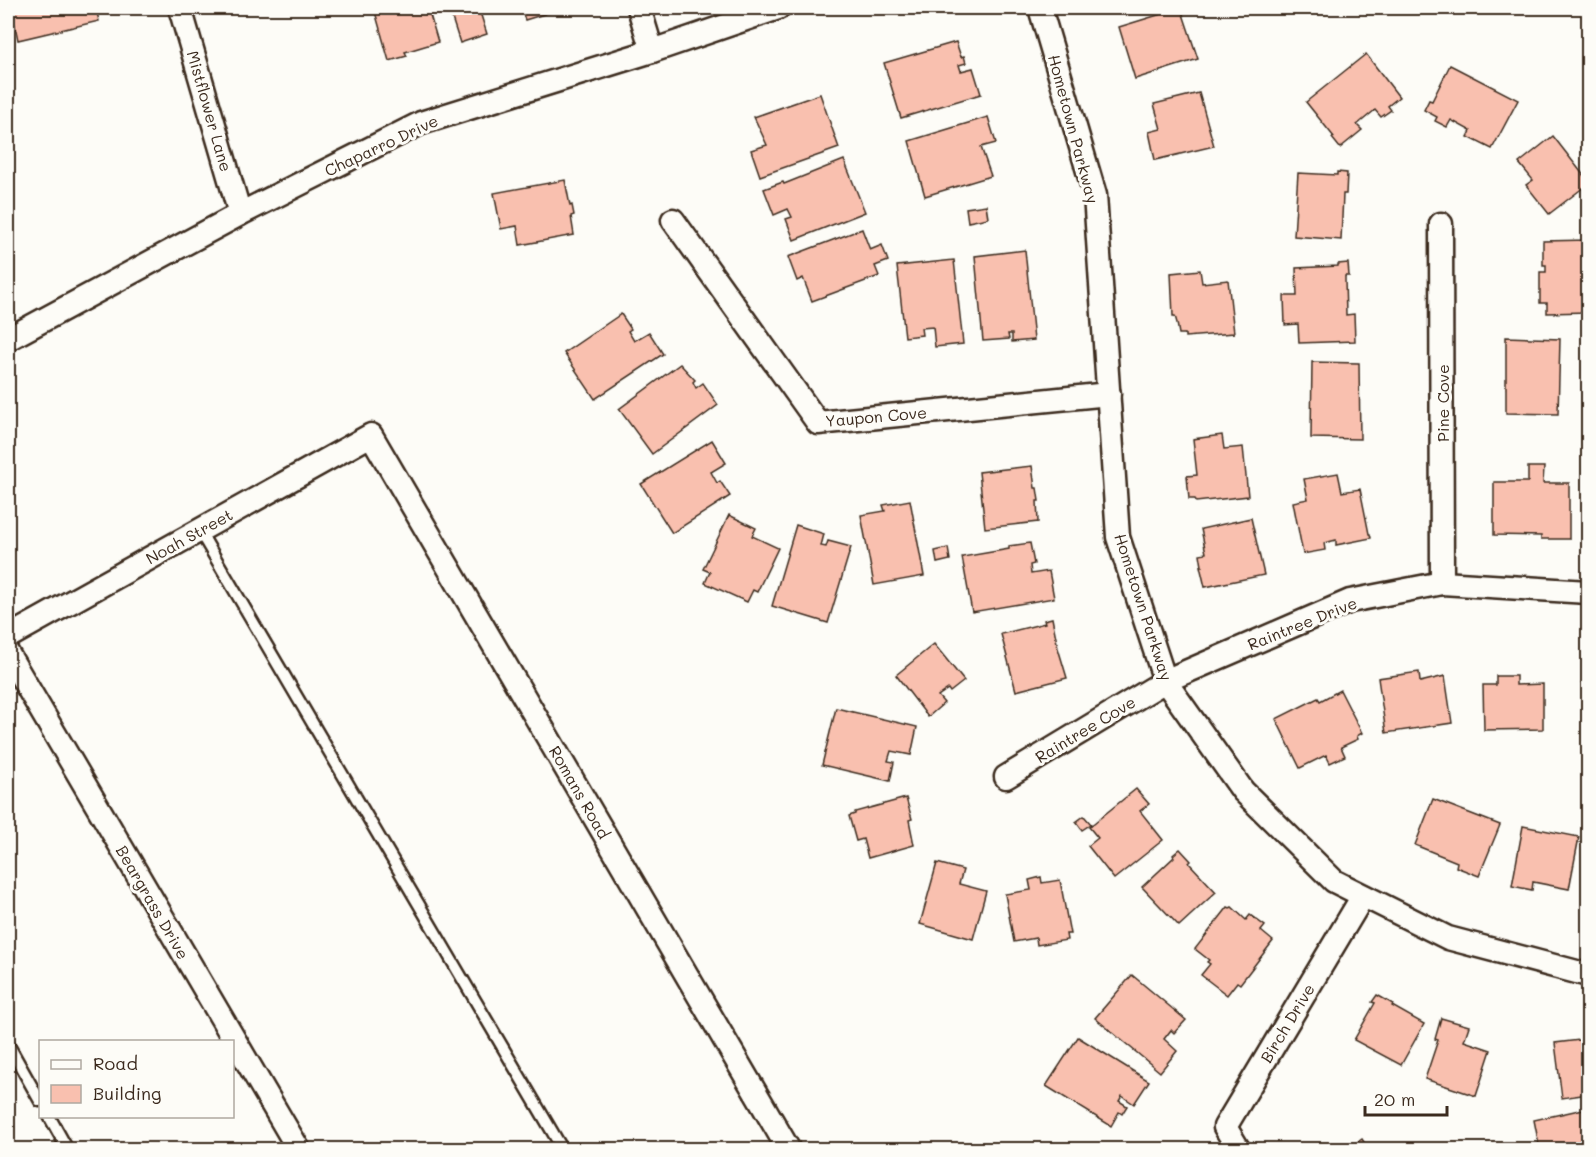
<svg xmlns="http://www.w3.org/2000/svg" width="1596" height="1157" viewBox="0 0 1596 1157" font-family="Mali,sans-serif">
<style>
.building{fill:#f9c0af;stroke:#3b2a1e;stroke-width:1.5}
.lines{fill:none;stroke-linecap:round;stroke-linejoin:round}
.service-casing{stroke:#3b2a1e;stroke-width:15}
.minor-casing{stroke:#3b2a1e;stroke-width:27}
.service{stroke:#fdfcf7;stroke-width:10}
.minor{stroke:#fdfcf7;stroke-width:22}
.labels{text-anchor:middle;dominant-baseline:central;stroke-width:6;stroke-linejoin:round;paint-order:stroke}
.street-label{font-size:16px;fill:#3b2a1e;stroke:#fdfcf7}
</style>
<rect width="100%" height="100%" fill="#fdfcf7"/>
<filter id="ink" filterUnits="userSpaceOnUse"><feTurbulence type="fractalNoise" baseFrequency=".0167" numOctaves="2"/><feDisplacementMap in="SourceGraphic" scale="12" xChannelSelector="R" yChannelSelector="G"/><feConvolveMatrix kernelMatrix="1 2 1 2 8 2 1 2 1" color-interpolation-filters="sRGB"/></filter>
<g filter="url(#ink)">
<!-- building -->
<g class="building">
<path d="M8 8H96L99 21 18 40 12 12 8 13Z"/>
<path d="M374 8H428L438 42 405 52 407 56 389 61Z"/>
<path d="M445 8H502V9L488 14 483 8 479 9 487 34 460 43 450 12 447 13Z"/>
<path d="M521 8H550L551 12 525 20Z"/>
<path d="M1181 8 1198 59 1135 79 1119 27Z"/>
<path d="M956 42 961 57 964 56 966 63 959 65 961 71 973 68 981 94 901 118 884 63Z"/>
<path d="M1366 54 1399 97 1388 106 1391 110 1381 117 1375 110 1357 125 1362 130 1340 148 1332 138 1334 137 1306 102Z"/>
<path d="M1450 65 1518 100 1492 149 1468 137 1471 131 1451 120 1447 127 1435 121 1437 117 1424 110 1429 100 1432 101Z"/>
<path d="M1199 93 1214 146 1155 160 1149 132 1161 129 1154 104Z"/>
<path d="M820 94 839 148 760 176 751 150 767 145 754 117Z"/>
<path d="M988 117 996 143 981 147 991 176 925 196 909 141Z"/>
<path d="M1553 136 1588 181V184L1549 214 1526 185 1533 180 1519 163Z"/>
<path d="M844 160 865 212 794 240 786 219 792 217 788 209 774 215 764 189 783 182 784 184Z"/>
<path d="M1337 172 1347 173 1346 194H1343L1341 240 1294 236 1298 173 1337 175Z"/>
<path d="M565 180 570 206 572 205 574 215 571 216 574 235 520 245 517 226 501 229 494 193Z"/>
<path d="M986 205 988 218 968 222 966 208Z"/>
<path d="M862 229 870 250 882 245 888 261 875 266 879 276 812 301 803 278 797 281 788 257Z"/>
<path d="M1588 240V312L1547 313V303H1540V272H1546V265H1543V241Z"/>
<path d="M1025 250 1034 340 1012 342V334H1008L1009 339 983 341 975 256Z"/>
<path d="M954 260 963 344 935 347 933 327 921 328 922 335 905 337 897 266Z"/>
<path d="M1348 263 1349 276H1345V280L1346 315 1354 314 1355 341 1299 343 1298 324 1285 325 1284 296H1297L1296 268 1338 266V264Z"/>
<path d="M1200 270 1202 283 1228 280 1234 333 1185 337V334H1179L1177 323 1175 316H1173L1171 273Z"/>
<path d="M621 314 631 329 628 331 634 341 649 332 663 354 595 399 564 353Z"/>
<path d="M1506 337 1560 339 1558 414 1506 413Z"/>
<path d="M1312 362 1359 363 1360 439 1311 438Z"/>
<path d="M680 364 695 380 693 382 696 388 703 383 718 405 652 454 619 409Z"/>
<path d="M1222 435 1224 449 1243 447 1248 496 1196 502 1195 499H1189L1187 476 1197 475 1193 439Z"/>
<path d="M712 440 726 463 711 472 717 483 720 481 730 496 672 533 641 484Z"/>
<path d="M1032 466 1035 488H1037L1039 501H1037L1038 522 985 528 979 472Z"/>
<path d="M1528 467H1544L1543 483H1569V539H1541V536L1494 535V482H1528Z"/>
<path d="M1338 473 1342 492 1360 489 1369 534H1370L1371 538 1336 545V540L1324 543 1325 550 1303 554 1293 502 1308 499 1304 479Z"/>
<path d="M910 500 924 576 874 585 861 515 885 511 883 505Z"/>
<path d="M729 515 756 528 752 536 778 548 757 592 753 590 747 602 705 583 710 572 703 569Z"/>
<path d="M1251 518 1264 575 1205 587 1200 566H1202L1200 554 1206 553 1201 529Z"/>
<path d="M796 525 824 534 821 546 826 547 828 541 851 547 828 623 772 606Z"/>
<path d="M1030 543 1034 564 1030 565 1031 574 1049 571 1054 598 972 612 962 557 1009 549V546Z"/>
<path d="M948 548 950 560 937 563 935 551Z"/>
<path d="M1052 618 1058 648 1067 678 1016 691 1001 634 1045 623 1044 620Z"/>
<path d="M934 644 964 681 950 692 948 689 938 696 944 703 928 717 896 675Z"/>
<path d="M1419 672 1420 682 1445 676 1452 723 1386 733 1378 678Z"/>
<path d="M1496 676H1516V685L1543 684V729L1484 730 1483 685H1496Z"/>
<path d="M1588 682V717L1582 683Z"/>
<path d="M1340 690 1362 733 1357 736 1358 739 1341 747 1345 756 1330 763 1326 755 1300 768 1276 719 1318 698 1320 701Z"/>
<path d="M836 708 917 727 911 755 891 751 888 761 894 762 890 781 822 765Z"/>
<path d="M1136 789 1149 804 1140 811 1163 840 1114 879 1088 846 1098 838 1089 827Z"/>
<path d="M906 798 912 819 909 820 914 845 868 858 863 839 856 841 849 816 855 814V812Z"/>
<path d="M1433 799 1500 825 1479 876 1456 867 1457 862 1415 845Z"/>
<path d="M1084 816 1091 824 1082 830 1076 822Z"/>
<path d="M1523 826 1579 837 1569 889 1533 882 1532 890 1512 886Z"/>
<path d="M1180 849 1191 861 1189 863 1216 892 1179 926 1142 887 1174 857 1173 855Z"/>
<path d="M937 863 963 870 959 884 986 891 973 939 920 924Z"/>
<path d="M1041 877 1042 883 1060 880 1070 934H1066L1067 940 1037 945 1036 938 1014 942 1005 894 1031 890 1029 880Z"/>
<path d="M1228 907 1230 908 1232 907 1246 920 1250 915 1265 926 1261 931 1273 941 1240 984 1237 982 1227 995 1201 975 1210 964 1207 962 1209 960 1195 949Z"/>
<path d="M1132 975 1186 1020 1174 1033 1171 1030 1164 1039 1177 1051 1160 1072 1095 1018Z"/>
<path d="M1377 995 1393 1004 1392 1006 1424 1024 1401 1065 1354 1040 1375 1003 1372 1002Z"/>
<path d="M1441 1018 1469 1026 1464 1041 1491 1050 1476 1096 1425 1079 1438 1040 1435 1039Z"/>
<path d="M1078 1037 1149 1081 1134 1104 1122 1096 1119 1101 1127 1106 1122 1114 1119 1112 1111 1126 1046 1086Z"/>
<path d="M1588 1039V1094L1562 1098 1555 1043Z"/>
<path d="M1588 1108V1150H1540L1534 1120Z"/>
<path d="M1362 1139 1369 1150H1346Z"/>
</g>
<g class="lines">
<defs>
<g id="service">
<path d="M199 530 563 1150"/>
<path d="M8 1044 40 1101"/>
<path d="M49 1116 68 1150"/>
</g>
<g id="minor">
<path d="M180 8 240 214"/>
<path d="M639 8 652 51"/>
<path d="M1040 8 1095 195 1118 537 1165 681 1243 791 1334 881 1448 938 1588 975"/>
<path d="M673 220 818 423 1109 394"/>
<path d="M1441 224 1442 583"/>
<path d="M8 339 240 214 421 123 652 51 778 8"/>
<path d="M8 637 371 435 789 1150"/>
<path d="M8 654 299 1150"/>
<path d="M1006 777 1165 681 1350 601 1442 583 1588 592"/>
<path d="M1239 1150 1225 1127 1363 896"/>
</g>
</defs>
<!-- service casing -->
<use href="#service" class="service-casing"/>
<!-- minor casing -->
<use href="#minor" class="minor-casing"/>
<!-- service -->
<use href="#service" class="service"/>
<!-- minor -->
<use href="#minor" class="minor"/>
</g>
</g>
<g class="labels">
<!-- street labels -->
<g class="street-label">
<text transform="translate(210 111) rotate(74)">Mistflower Lane</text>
<text transform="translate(1074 129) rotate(75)">Hometown Parkway</text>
<text transform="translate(381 145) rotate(-25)">Chaparro Drive</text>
<text transform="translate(1442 403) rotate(-90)">Pine Cove</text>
<text transform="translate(876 416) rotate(-5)">Yaupon Cove</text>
<text transform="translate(189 536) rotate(-29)">Noah Street</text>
<text transform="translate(1144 607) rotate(72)">Hometown Parkway</text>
<text transform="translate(1302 623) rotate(-22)">Raintree Drive</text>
<text transform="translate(1085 729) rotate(-31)">Raintree Cove</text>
<text transform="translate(580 792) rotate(60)">Romans Road</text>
<text transform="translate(153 902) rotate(60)">Beargrass Drive</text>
<text transform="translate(1287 1023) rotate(-59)">Birch Drive</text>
</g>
</g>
<!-- margin -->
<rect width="1596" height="1157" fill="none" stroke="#fdfcf7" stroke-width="30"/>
<rect x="15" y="15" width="1566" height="1127" fill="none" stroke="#3b2a1e" stroke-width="2" filter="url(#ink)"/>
<!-- legend -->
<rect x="39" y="1040" width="195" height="78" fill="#fdfcf7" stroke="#afa8a0" stroke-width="1.5"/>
<rect x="51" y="1060" width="30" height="9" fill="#fdfcf7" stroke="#afa8a0" stroke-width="1.5"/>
<text x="93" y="1070" font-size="18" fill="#3b2a1e">Road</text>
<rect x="51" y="1085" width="30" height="18" fill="#f9c0af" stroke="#afa8a0" stroke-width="1.5"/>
<text x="93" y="1100" font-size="18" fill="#3b2a1e">Building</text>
<!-- scale -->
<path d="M1365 1106v9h82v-9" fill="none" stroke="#3b2a1e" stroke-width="3"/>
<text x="1374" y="1106" font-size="18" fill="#3b2a1e" stroke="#fdfcf7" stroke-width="4.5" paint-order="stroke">20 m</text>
</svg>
